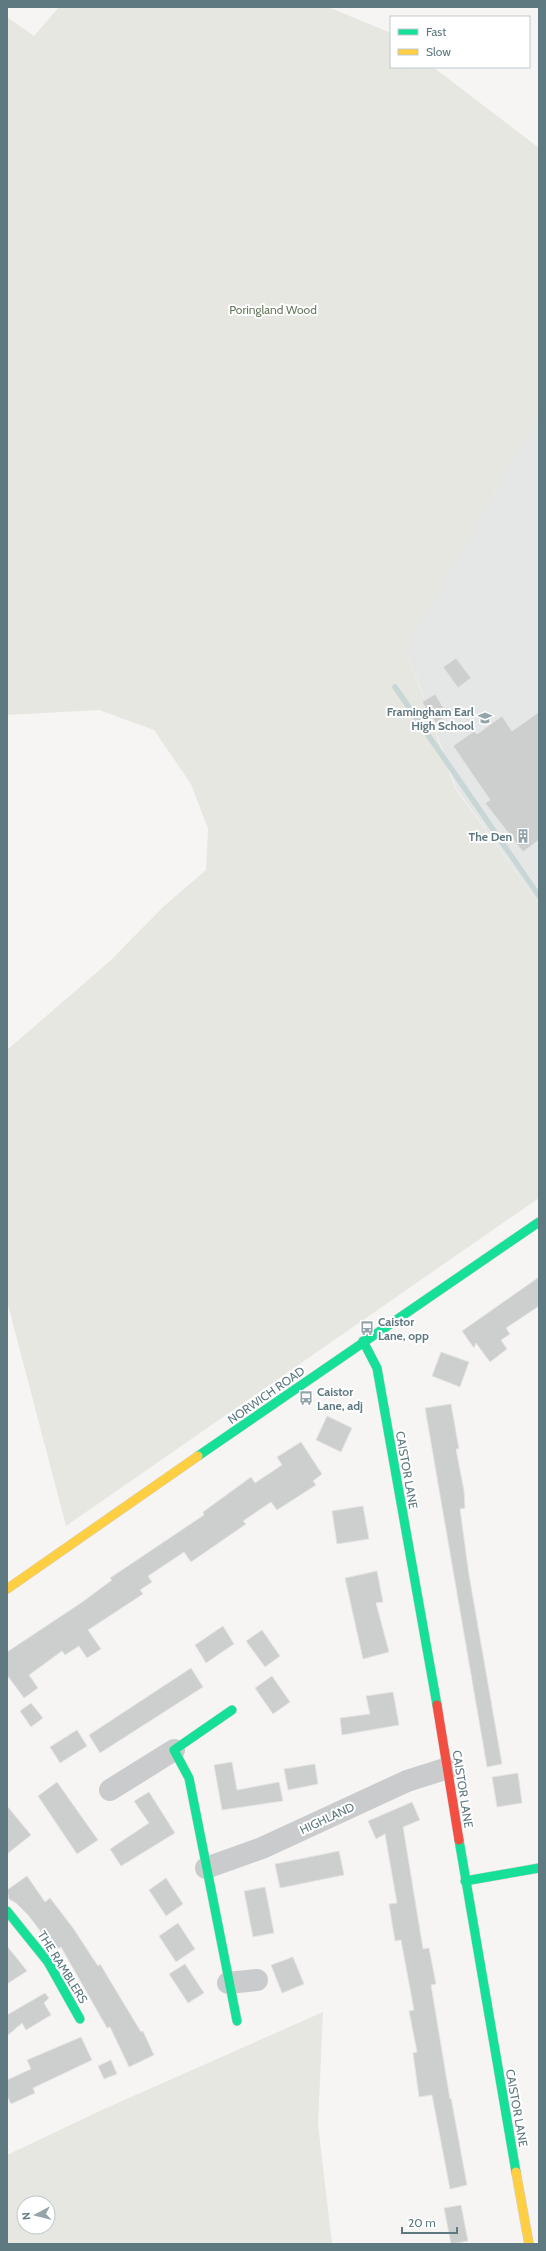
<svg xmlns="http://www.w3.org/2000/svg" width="546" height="2251" viewBox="0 0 546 2251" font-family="Cabin,sans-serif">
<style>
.built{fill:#e5e7e7}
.green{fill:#e6e7e1;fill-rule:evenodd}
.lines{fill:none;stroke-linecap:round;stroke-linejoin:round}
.stream{stroke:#c8d6d6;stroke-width:5.5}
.building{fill:#cdcfcf;stroke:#e5e4e4}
.fast-casing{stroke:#d2d3d4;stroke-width:10}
.slow-casing{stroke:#d2d3d4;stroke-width:10}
.jam-casing{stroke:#d2d3d4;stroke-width:10}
.street{stroke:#cacbcc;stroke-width:22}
.fast{stroke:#16e098;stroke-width:9}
.slow{stroke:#ffcf43;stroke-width:9}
.jam{stroke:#f24e42;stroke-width:9}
.labels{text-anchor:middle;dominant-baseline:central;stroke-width:4;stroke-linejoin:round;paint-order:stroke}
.park-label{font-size:12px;fill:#68795f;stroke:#fff}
.poi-label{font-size:12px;font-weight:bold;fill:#5f7981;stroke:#fff;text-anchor:end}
.street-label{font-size:12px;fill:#5f7981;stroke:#fff}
</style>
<rect width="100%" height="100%" fill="#f6f5f4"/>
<!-- built -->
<path class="built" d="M539 413V904L456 788 406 648Z"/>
<!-- green -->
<g class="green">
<path d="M59 7H328L391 33V67H433L539 148V413L406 648 455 788 539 904V1198L66 1526 7 1301V1050L110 961 163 907 206 870 208 829 191 784 154 730 99 710 7 715V17L34 36Z"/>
<path d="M323 2012 318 2124 332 2244H7V2155L104 2109ZM24 2203H48V2227H24Z"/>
</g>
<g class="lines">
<!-- stream -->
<path class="stream" d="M395 687 539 896"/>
</g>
<!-- building -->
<g class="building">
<path d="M456 658 471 678 458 688 443 667Z"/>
<path d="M435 694 448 715 436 723 422 702Z"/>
<path d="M539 712V840L523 852 485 803 490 800 453 746 474 731 477 734 502 716 512 731Z"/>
<path d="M539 1277V1306L506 1328 510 1334 501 1340 507 1349 490 1362 476 1343 474 1348 462 1331Z"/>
<path d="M441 1352 469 1362 460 1387 432 1376Z"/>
<path d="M451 1404 459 1449H456L464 1491 465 1508 460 1509 469 1575 502 1764 487 1767 425 1408Z"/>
<path d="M327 1416 352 1428 341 1452 316 1440Z"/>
<path d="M301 1442 322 1474 313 1481 316 1485 277 1510 271 1502 243 1521 246 1524 191 1562 184 1552 148 1576 152 1582 140 1590 143 1594 88 1630 101 1649 87 1658 79 1646 65 1655 62 1651 29 1675 38 1688 24 1698 7 1675V1652L81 1603 112 1580 110 1578 204 1515 203 1512 251 1477 255 1483 282 1465 277 1457Z"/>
<path d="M363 1506 369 1539 337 1544 332 1511Z"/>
<path d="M377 1571 383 1602 376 1603 389 1652 363 1659 345 1578Z"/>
<path d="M223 1626 234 1644 206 1663 195 1645Z"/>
<path d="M262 1630 280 1656 265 1667 246 1641Z"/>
<path d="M191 1668 203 1687 100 1753 89 1735Z"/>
<path d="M272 1676 290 1702 273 1714 255 1688Z"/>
<path d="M393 1692 399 1725 342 1735 340 1718 370 1714 366 1696Z"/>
<path d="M31 1703 43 1718 31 1727 20 1711Z"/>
<path d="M77 1730 87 1746 60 1763 50 1747Z"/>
<path d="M232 1762 237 1790 279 1782 283 1801 222 1810 214 1765Z"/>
<path d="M315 1764 318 1784 288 1790 284 1769Z"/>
<path d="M518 1773 522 1803 497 1807 492 1777Z"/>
<path d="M57 1782 98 1840 77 1854 38 1796Z"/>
<path d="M149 1792 175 1833 121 1866 110 1849 149 1823 134 1801Z"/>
<path d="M412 1802 420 1820 403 1827 423 1949 429 1948 436 1984 431 1985 450 2099 451 2098 467 2185 450 2189 432 2095 419 2097 413 2053 417 2052 409 2011 414 2010 401 1940 395 1941 389 1904 397 1903 385 1834 376 1839 368 1821Z"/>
<path d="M7 1806 31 1835 7 1854Z"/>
<path d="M339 1851 344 1875 280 1888 275 1864Z"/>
<path d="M27 1876 45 1902 50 1898 73 1928 98 1966 100 1964 141 2032 143 2031 154 2055 129 2067 110 2027 107 2028 61 1947 55 1950 28 1915 16 1903 9 1899 7 1890Z"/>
<path d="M166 1878 183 1904 166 1916 149 1890Z"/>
<path d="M265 1887 274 1933 253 1937 244 1891Z"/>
<path d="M178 1923 195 1949 176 1962 159 1936Z"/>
<path d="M7 1946 27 1971 7 1984Z"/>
<path d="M293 1957 304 1984 282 1993 271 1965Z"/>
<path d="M185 1964 204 1993 188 2003 169 1974Z"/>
<path d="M45 1993 49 1998 44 2003 51 2015 26 2030 22 2023 7 2036V2015Z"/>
<path d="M81 2037 92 2060 33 2088 35 2093 11 2104 7 2096V2080L31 2069 27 2060Z"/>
<path d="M111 2060 117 2074 104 2079 98 2066Z"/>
<path d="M461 2205 468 2241 451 2244 444 2208Z"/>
</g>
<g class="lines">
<defs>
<g id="fast">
<path d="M363 1341 377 1368 437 1705"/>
<path d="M198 1456 539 1222"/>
<path d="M232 1710 174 1750 189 1778 237 2021"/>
<path d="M459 1840 516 2172"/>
<path d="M465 1881 539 1868"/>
<path d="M7 1911 48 1962 80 2019"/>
</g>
<g id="slow">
<path d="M7 1589 198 1456"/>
<path d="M516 2172 529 2244"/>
</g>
<path id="jam" d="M437 1705 459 1840"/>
</defs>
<!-- fast casing -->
<use href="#fast" class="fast-casing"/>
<!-- slow casing -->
<use href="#slow" class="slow-casing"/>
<!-- jam casing -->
<use href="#jam" class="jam-casing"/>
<!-- street -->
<g class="street">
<path d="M110 1790 174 1750"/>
<path d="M206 1868 262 1848 407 1781 448 1768"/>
<path d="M228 1983 257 1980"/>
</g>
<!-- fast -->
<use href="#fast" class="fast"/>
<!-- slow -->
<use href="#slow" class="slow"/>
<!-- jam -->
<use href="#jam" class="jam"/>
</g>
<!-- icons -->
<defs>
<symbol id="school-bare" viewBox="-9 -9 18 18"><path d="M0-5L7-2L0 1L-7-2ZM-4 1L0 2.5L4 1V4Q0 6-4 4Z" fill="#94a4a9" stroke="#fff" stroke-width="2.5" paint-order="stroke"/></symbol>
<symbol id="building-bare" viewBox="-9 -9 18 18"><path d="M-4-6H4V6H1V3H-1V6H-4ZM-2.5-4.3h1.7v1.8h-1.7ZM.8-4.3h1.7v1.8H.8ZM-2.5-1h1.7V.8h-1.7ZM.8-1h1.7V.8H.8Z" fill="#94a4a9" stroke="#fff" stroke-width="2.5" paint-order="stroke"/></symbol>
<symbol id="bus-bare" viewBox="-9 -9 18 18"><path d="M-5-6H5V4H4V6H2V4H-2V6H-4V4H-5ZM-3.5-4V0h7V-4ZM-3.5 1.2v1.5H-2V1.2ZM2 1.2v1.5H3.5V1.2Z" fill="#94a4a9" stroke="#fff" stroke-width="2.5" paint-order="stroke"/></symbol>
</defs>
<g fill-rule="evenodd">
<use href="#school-bare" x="475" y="708" width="20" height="20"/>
<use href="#building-bare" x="513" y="826" width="20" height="20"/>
<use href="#bus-bare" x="357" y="1318" width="20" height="20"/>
<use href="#bus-bare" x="296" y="1388" width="20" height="20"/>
</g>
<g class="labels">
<!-- park labels -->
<g class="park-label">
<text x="273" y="309">Poringland Wood</text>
</g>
<!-- poi labels -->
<g class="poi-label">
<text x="474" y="711">Framingham Earl<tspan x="474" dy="14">High School</tspan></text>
<text x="512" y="836">The Den</text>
<text x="378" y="1321" text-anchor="start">Caistor<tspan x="378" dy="14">Lane, opp</tspan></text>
<text x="317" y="1391" text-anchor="start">Caistor<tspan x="317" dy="14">Lane, adj</tspan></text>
</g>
<!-- street labels -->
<g class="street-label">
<text transform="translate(266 1395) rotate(-35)">NORWICH ROAD</text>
<text transform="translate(407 1470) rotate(80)">CAISTOR LANE</text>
<text transform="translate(463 1789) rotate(81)">CAISTOR LANE</text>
<text transform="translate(327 1818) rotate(-25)">HIGHLAND</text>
<text transform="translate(63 1967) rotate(58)">THE RAMBLERS</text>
<text transform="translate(517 2108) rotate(80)">CAISTOR LANE</text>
</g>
</g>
<!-- border -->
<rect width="546" height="2251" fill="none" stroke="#5f7981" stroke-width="16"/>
<!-- legend -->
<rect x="390" y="16" width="140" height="52" fill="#ffffff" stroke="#bfc9cd"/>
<rect x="398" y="29" width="20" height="6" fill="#16e098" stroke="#bfc9cd"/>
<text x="426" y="36" font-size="12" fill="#5f7981">Fast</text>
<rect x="398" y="49" width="20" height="6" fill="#ffcf43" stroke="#bfc9cd"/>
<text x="426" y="56" font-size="12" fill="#5f7981">Slow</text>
<!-- north arrow -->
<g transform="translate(36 2215) rotate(263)"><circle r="19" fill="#ffffff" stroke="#bfc9cd"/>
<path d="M0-3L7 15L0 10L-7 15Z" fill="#94a4a9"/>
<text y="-6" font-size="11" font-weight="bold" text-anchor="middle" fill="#5f7981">N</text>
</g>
<!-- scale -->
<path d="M402 2227v6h55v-6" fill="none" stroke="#5f7981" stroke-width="2"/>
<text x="408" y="2227" font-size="12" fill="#5f7981" stroke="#ffffff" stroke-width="3" paint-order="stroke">20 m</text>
</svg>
